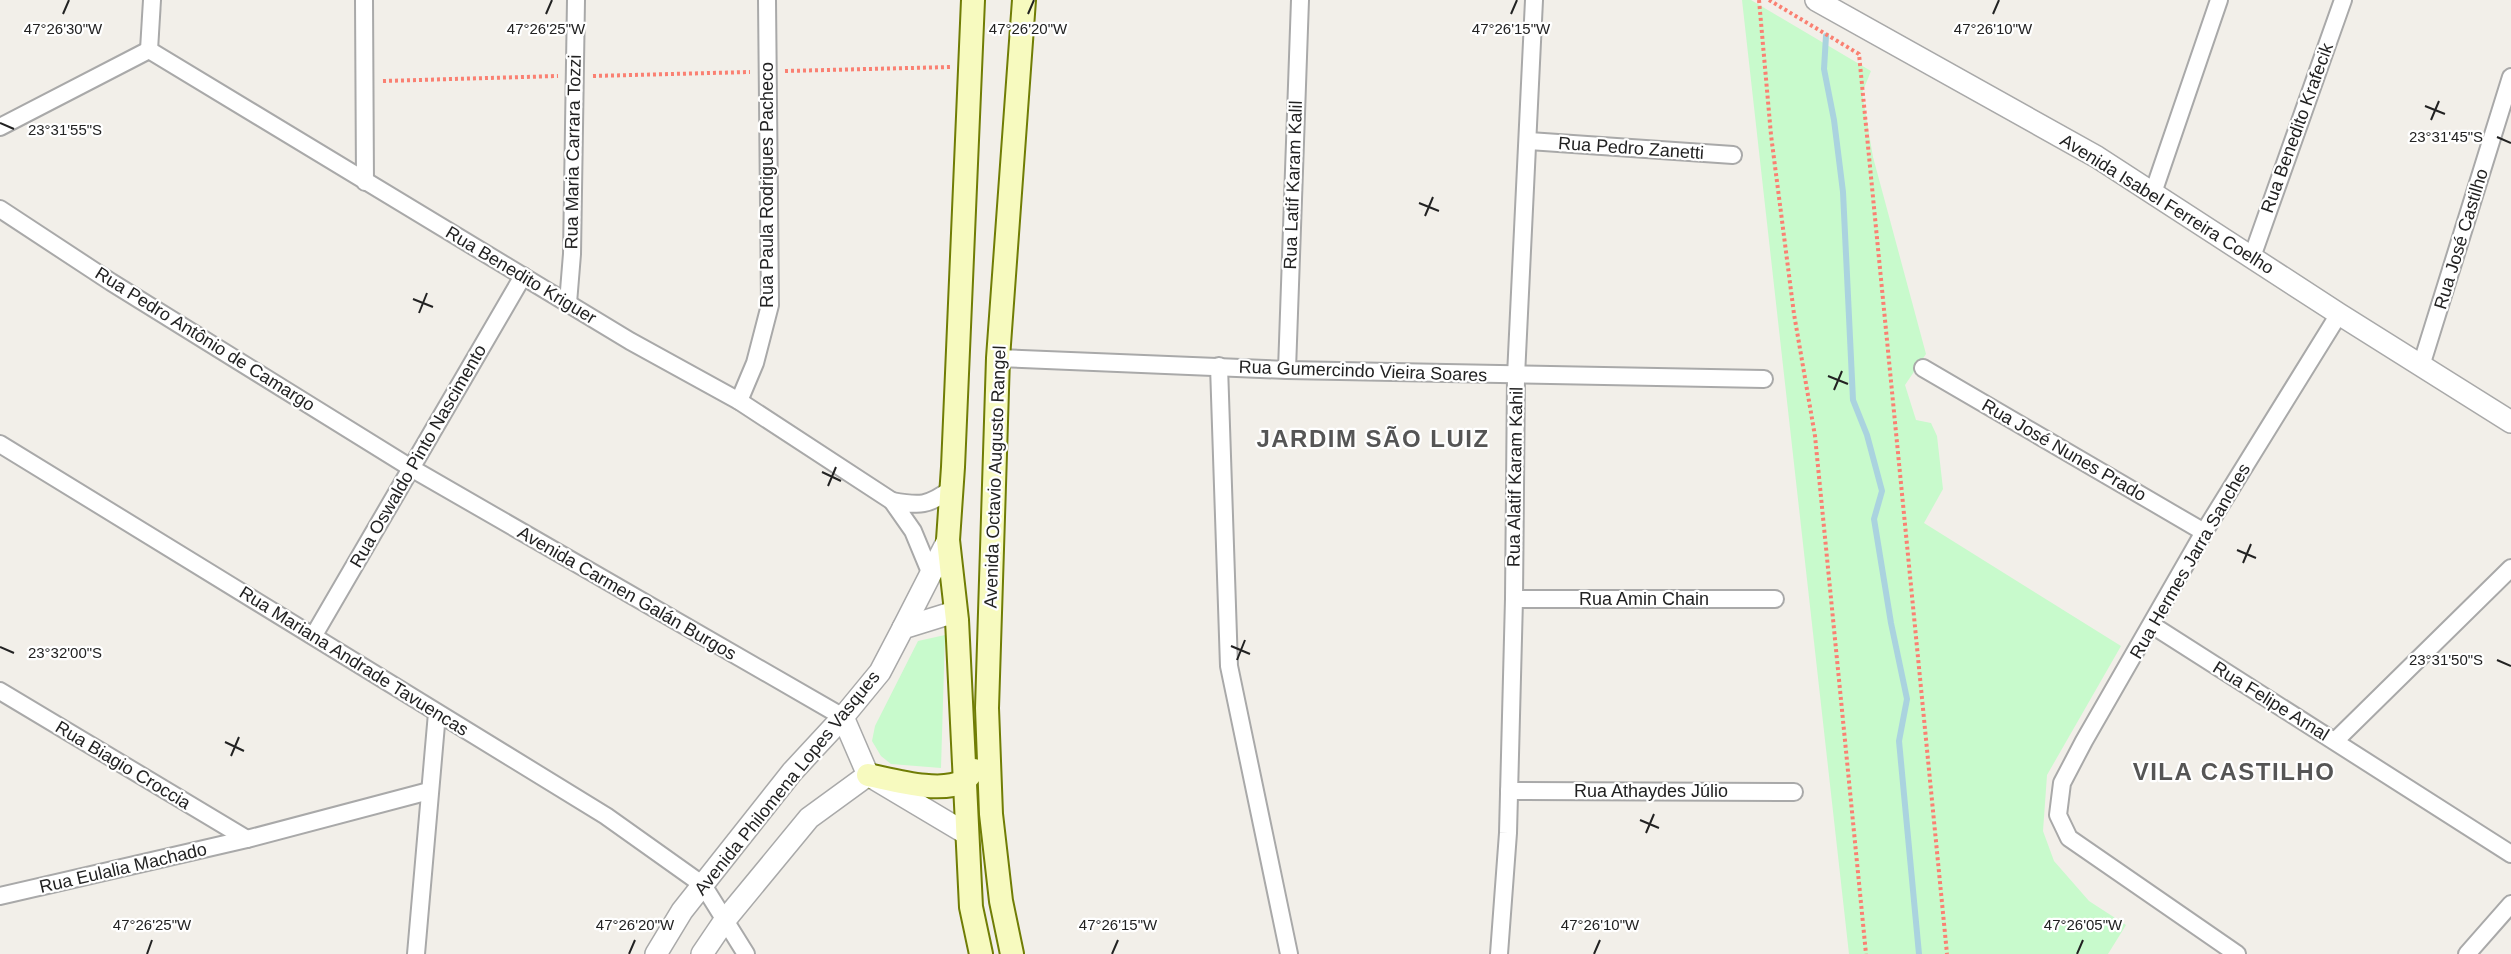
<svg xmlns="http://www.w3.org/2000/svg" width="2511" height="954" viewBox="0 0 2511 954" font-family="Arial,sans-serif">
<style>
.park{fill:#c8facc}
.lines{fill:none;stroke-linecap:round;stroke-linejoin:round}
.stream{stroke:#aad3df;stroke-width:6}
.minor-casing{stroke:#a9a9a9;stroke-width:20}
.tertiary-casing{stroke:#a9a9a9;stroke-width:24}
.secondary-casing{stroke:#707d05;stroke-width:26}
.path{stroke:#fa8072;stroke-width:4;stroke-dasharray:3 3;stroke-linecap:butt}
.minor{stroke:#fff;stroke-width:16}
.tertiary{stroke:#fff;stroke-width:21}
.secondary{stroke:#f7fabf;stroke-width:22}
.ticks{fill:none;stroke:#222;stroke-width:2}
.labels{text-anchor:middle;dominant-baseline:central;stroke-width:4.5;stroke-linejoin:round;paint-order:stroke}
.street-label{font-size:18px;fill:#222;stroke:#fff}
.district-label{font-size:24px;font-weight:bold;letter-spacing:1.5px;fill:#555;stroke:#fff}
.ticks-label{font-size:15px;text-anchor:middle;fill:#222;stroke:#fff;stroke-width:4.5;stroke-linejoin:round;paint-order:stroke}
</style>
<rect width="100%" height="100%" fill="#f2efe9"/>
<!-- park -->
<g class="park">
<path d="M1742 0H1751L1871 71 1862 93 1873 157 1926 354 1905 385 1916 420 1931 423 1937 436 1943 489 1924 523 2121 646 2047 775 2043 831 2054 861 2089 901 2126 925 2108 954H1849Z"/>
<path d="M945 635 941 768 891 764 881 756 872 741 875 726 918 641Z"/>
</g>
<g class="lines">
<!-- stream -->
<path class="stream" d="M1826 36 1824 69 1834 120 1843 192 1853 400 1867 435 1882 491 1874 519 1891 623 1907 699 1899 741 1919 954"/>
<defs>
<g id="minor">
<path d="M364 0 365 182"/>
<path d="M149 50 630 341 739 401 892 501"/>
<path d="M149 50 152 0"/>
<path d="M0 127 149 50"/>
<path d="M1529 141 1733 155"/>
<path d="M2153 193 2219 0"/>
<path d="M0 209 111 282 411 468 843 717"/>
<path d="M2252 257 2343 0"/>
<path d="M568 303 572 254 576 0"/>
<path d="M998 358 1287 370 1764 379"/>
<path d="M1219 366 1229 666 1289 954"/>
<path d="M2421 366 2511 77"/>
<path d="M1923 368 2204 532"/>
<path d="M1287 370 1300 0"/>
<path d="M739 401 755 363 770 305 767 0"/>
<path d="M0 444 606 816 703 885 746 954"/>
<path d="M930 572 913 531 892 501C920 506 928 506 951 489"/>
<path d="M1514 599H1775"/>
<path d="M2152 625 2511 854"/>
<path d="M314 635 523 276"/>
<path d="M0 691 247 839"/>
<path d="M2335 741 2511 568"/>
<path d="M1509 791 1794 792"/>
<path d="M0 896 247 839 429 791"/>
<path d="M416 954 437 713"/>
<path d="M1499 954 1508 833 1514 599 1516 376 1534 0"/>
<path d="M2237 954 2069 838 2058 815 2062 783 2084 741 2204 532 2339 314"/>
<path d="M2467 954 2511 904"/>
</g>
<g id="tertiary">
<path d="M1816 0 2097 157 2339 314 2511 422"/>
<path d="M903 628 948 540"/>
<path d="M843 717 868 775"/>
<path d="M656 954 682 911 792 772 843 717 880 672 903 628 948 614 957 620"/>
<path d="M702 954 725 920 809 818 868 775 967 834"/>
</g>
<g id="secondary">
<path d="M973 0 953 467 948 540 957 620 971 907 981 954"/>
<path d="M868 775C893 780 940 794 964 781 967 779 971 773 974 770"/>
<path d="M1012 954 1001 901 991 814 987 708 998 358 1024 0"/>
</g>
</defs>
<!-- minor casing -->
<use href="#minor" class="minor-casing"/>
<!-- tertiary casing -->
<use href="#tertiary" class="tertiary-casing"/>
<!-- secondary casing -->
<use href="#secondary" class="secondary-casing"/>
<!-- path -->
<g class="path">
<path d="M1759 0 1771 135 1794 314 1815 436 1866 954"/>
<path d="M1769 0 1859 54 1947 954"/>
<path d="M785 71 951 67"/>
<path d="M593 76 750 72"/>
<path d="M383 81 558 76"/>
</g>
<!-- minor -->
<use href="#minor" class="minor"/>
<!-- tertiary -->
<use href="#tertiary" class="tertiary"/>
<!-- secondary -->
<use href="#secondary" class="secondary"/>
</g>
<!-- ticks -->
<path class="ticks" d="M63 14 69 0M546 14 552 0M1028 14 1034 0M1511 14 1517 0M1993 14 1999 0M2425 106 2445 114M2431 120 2439 101M0 123 14 129M2497 137 2511 143M1419 203 1439 211M1425 216 1433 197M413 299 433 307M419 313 427 293M1828 376 1848 384M1834 390 1842 371M822 472 841 481M828 486 836 467M2237 550 2256 558M2243 563 2251 544M1231 646 1250 654M0 647 14 653M1237 660 1245 640M2497 660 2511 666M225 742 244 751M231 756 239 737M1640 820 1659 828M1646 833 1654 814M147 954 152 940M629 954 635 940M1112 954 1118 940M1594 954 1600 940M2077 954 2083 940"/>
<g class="labels">
<!-- street labels -->
<g class="street-label">
<text transform="translate(2297 128) rotate(-70)">Rua Benedito Krafecik</text>
<text transform="translate(1631 148) rotate(4)">Rua Pedro Zanetti</text>
<text transform="translate(573 152) rotate(-89)">Rua Maria Carrara Tozzi</text>
<text transform="translate(767 185) rotate(-90)">Rua Paula Rodrigues Pacheco</text>
<text transform="translate(1293 185) rotate(-88)">Rua Latif Karam Kalil</text>
<text transform="translate(2167 204) rotate(32)">Avenida Isabel Ferreira Coelho</text>
<text transform="translate(2461 239) rotate(-73)">Rua José Castilho</text>
<text transform="translate(521 275) rotate(31)">Rua Benedito Kriguer</text>
<text transform="translate(205 339) rotate(32)">Rua Pedro Antônio de Camargo</text>
<text transform="translate(1363 371) rotate(2)">Rua Gumercindo Vieira Soares</text>
<text transform="translate(2064 450) rotate(30)">Rua José Nunes Prado</text>
<text transform="translate(418 456) rotate(-60)">Rua Oswaldo Pinto Nascimento</text>
<text transform="translate(995 477) rotate(-88)">Avenida Octavio Augusto Rangel</text>
<text transform="translate(1515 477) rotate(-89)">Rua Alatif Karam Kahil</text>
<text transform="translate(2190 561) rotate(-60)">Rua Hermes Jarra Sanches</text>
<text transform="translate(627 593) rotate(30)">Avenida Carmen Galán Burgos</text>
<text x="1644" y="599">Rua Amin Chain</text>
<text transform="translate(354 661) rotate(32)">Rua Mariana Andrade Tavuencas</text>
<text transform="translate(2271 701) rotate(32)">Rua Felipe Arnal</text>
<text transform="translate(123 765) rotate(31)">Rua Biagio Croccia</text>
<text transform="translate(787 783) rotate(-51)">Avenida Philomena Lopes Vasques</text>
<text x="1651" y="791">Rua Athaydes Júlio</text>
<text transform="translate(123 868) rotate(-13)">Rua Eulalia Machado</text>
</g>
<!-- district labels -->
<g class="district-label">
<text x="1373" y="438">JARDIM SÃO LUIZ</text>
<text x="2234" y="771">VILA CASTILHO</text>
</g>
</g>
<g class="ticks-label">
<text x="63" y="34">47°26'30"W</text>
<text x="546" y="34">47°26'25"W</text>
<text x="1028" y="34">47°26'20"W</text>
<text x="1511" y="34">47°26'15"W</text>
<text x="1993" y="34">47°26'10"W</text>
<text x="65" y="135">23°31'55"S</text>
<text x="2446" y="142">23°31'45"S</text>
<text x="65" y="658">23°32'00"S</text>
<text x="2446" y="665">23°31'50"S</text>
<text x="152" y="930">47°26'25"W</text>
<text x="635" y="930">47°26'20"W</text>
<text x="1118" y="930">47°26'15"W</text>
<text x="1600" y="930">47°26'10"W</text>
<text x="2083" y="930">47°26'05"W</text>
</g>
</svg>
